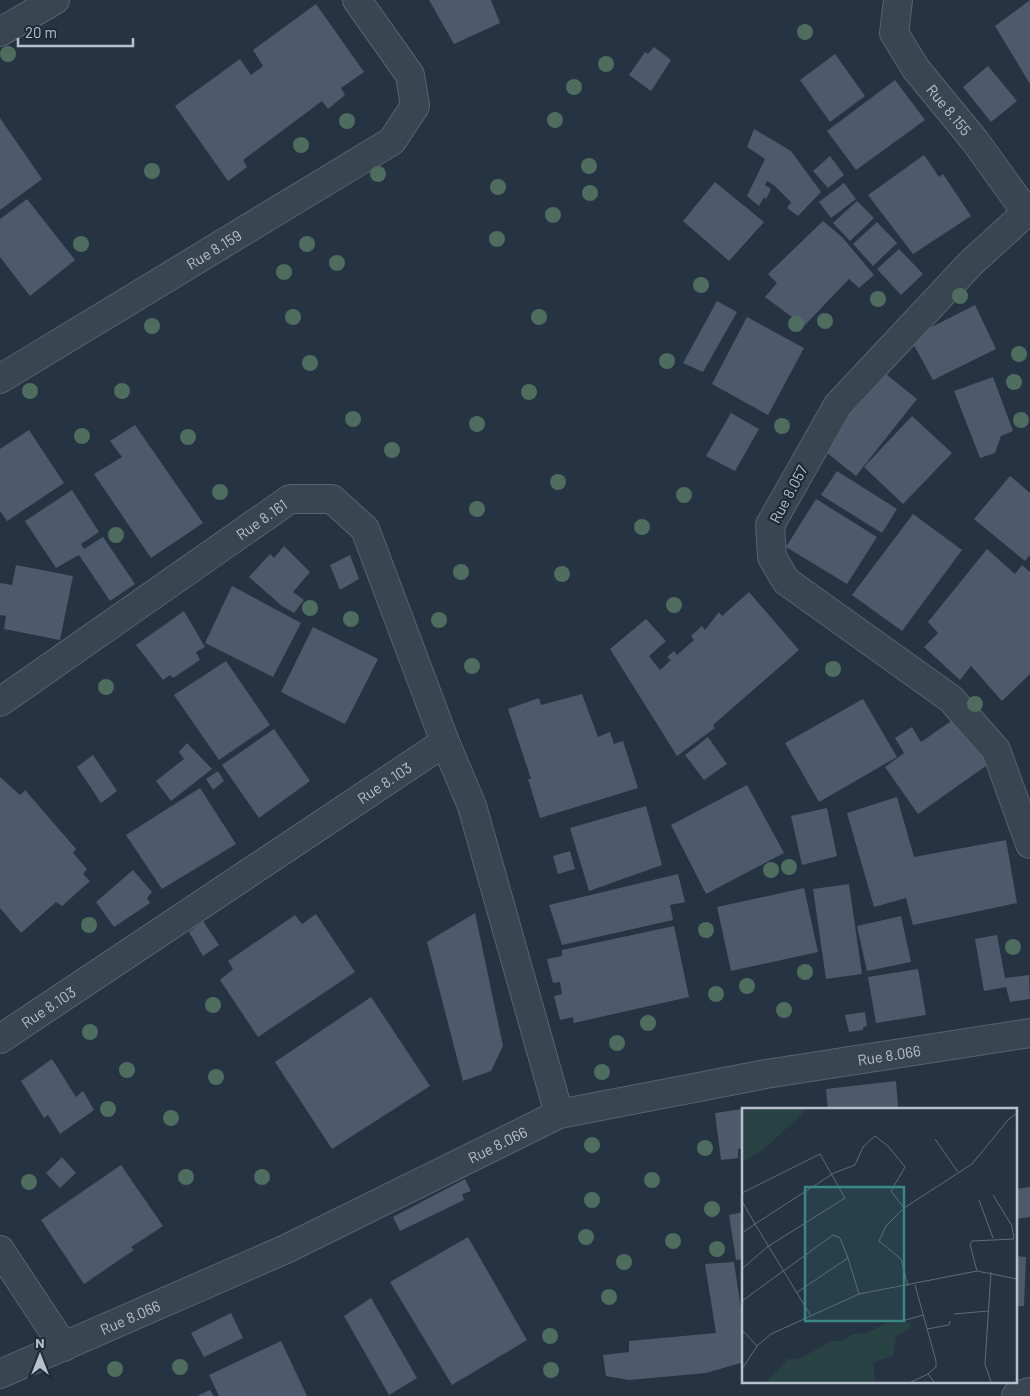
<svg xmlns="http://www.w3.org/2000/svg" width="1030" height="1396" viewBox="0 0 1030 1396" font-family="Barlow,sans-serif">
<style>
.building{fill:#4c5a6b}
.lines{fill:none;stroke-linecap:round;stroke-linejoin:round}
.minor-casing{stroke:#58636f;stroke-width:30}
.minor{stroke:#3a4552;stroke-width:28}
.tree{fill:#4e6d5f}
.labels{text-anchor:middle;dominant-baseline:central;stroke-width:4.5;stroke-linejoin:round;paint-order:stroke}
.street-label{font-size:15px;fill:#b7c0cc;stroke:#1f2a37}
.inset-road{fill:none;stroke:#606b79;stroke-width:1}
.view{fill:#398886;fill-opacity:0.15;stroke:#398886;stroke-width:2.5}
.inset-edge{fill:none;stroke:#b7c0cc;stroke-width:2.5}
</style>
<rect width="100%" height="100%" fill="#263342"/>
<!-- building -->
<g class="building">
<path d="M429 0H491L500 23 454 44Z"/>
<path d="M1030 0V84L995 26Z"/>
<path d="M316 4 364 72 341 88 345 95 328 109 322 101 243 160 247 167 228 181 175 106 240 59 251 75 263 66 253 50Z"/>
<path d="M654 47 671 60 651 91 629 75 645 52 648 54Z"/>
<path d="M835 54 865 96 830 122 800 80Z"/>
<path d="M988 66 1017 101 991 122 963 87Z"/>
<path d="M895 80 925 120 856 170 827 131Z"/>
<path d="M0 118 42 179 0 210Z"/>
<path d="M754 129 791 151 821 192 798 216 787 208 791 202 775 186 767 181 765 185 771 189 766 199 764 197 759 206 747 196 765 159 747 147Z"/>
<path d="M924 155 939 177 943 174 971 216 913 254 868 195Z"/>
<path d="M830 156 844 175 828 188 813 171Z"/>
<path d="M715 182 764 222 729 261 683 221Z"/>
<path d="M844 183 856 199 831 218 819 202Z"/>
<path d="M27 199 75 260 30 296 0 257V219Z"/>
<path d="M857 201 874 218 850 241 833 223Z"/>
<path d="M823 221 842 237 874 275 859 288 849 279 804 326 765 297 777 283 768 274Z"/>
<path d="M877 222 897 243 873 266 853 244Z"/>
<path d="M899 249 923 274 901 295 877 269Z"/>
<path d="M717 301 737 312 703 372 683 363Z"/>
<path d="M975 305 996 349 933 380 910 338Z"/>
<path d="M747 317 804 348 768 415 712 384Z"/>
<path d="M882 371 917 399 856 476 821 448Z"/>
<path d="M993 377 1013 431 1001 436 995 453 980 458 954 391Z"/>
<path d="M731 413 759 429 735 471 706 456Z"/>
<path d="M912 416 952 453 903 504 864 467Z"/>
<path d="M135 425 203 523 151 558 94 474 122 457 110 441Z"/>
<path d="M29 430 64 483 7 521 0 511V449Z"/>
<path d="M837 471 897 509 882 533 821 495Z"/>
<path d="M1010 476 1030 493V555L1025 561 974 519Z"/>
<path d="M72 490 99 532 81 544 84 549 103 537 135 584 110 601 79 555 56 568 25 521Z"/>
<path d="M816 499 877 537 847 584 786 547Z"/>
<path d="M913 514 962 550 902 631 852 595Z"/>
<path d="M284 546 310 572 293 592 304 600 294 613 282 606 249 577 270 554 274 558Z"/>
<path d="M987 549 1015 574 1022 565 1030 572V674L1002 701 971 666 960 680 924 647 938 633 928 622Z"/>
<path d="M350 555 359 579 340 590 330 565Z"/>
<path d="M16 565 73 576 60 640 4 629 6 616 0 615V583L12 585Z"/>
<path d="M232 586 301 623 273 677 205 643Z"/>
<path d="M749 592 799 650 713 725 715 728 677 756 610 649 646 619 666 641 649 656 660 670 671 660 667 657 674 651 677 655 694 640 691 636 702 626 705 630 719 612 722 616Z"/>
<path d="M184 611 205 647 196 652 200 660 173 678 170 675 163 680 136 645Z"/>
<path d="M313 627 378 659 345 724 281 692Z"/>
<path d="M226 661 270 725 219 760 174 695Z"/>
<path d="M582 694 598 737 610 732 614 744 623 741 638 788 540 818 528 779H531L508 709 539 698 541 705Z"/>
<path d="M863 699 897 757 819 802 785 743Z"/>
<path d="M957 717 990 763 918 814 885 767 904 753 895 738 912 727 921 742Z"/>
<path d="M274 729 310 781 259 818 222 765Z"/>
<path d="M708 737 727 764 704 780 685 755Z"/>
<path d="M187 743 212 769 171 801 156 781 184 759 179 752Z"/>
<path d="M93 755 117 791 101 803 77 767Z"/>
<path d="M218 771 224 781 213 790 206 779Z"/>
<path d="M0 777 20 795 25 790 76 849 73 853 87 869 83 874 90 881 62 906 56 902 21 933 0 908Z"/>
<path d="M747 785 784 853 706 894 671 825Z"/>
<path d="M200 788 236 844 162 889 126 835Z"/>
<path d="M897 797 914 857 1006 840 1017 903 913 925 906 898 874 907 847 813Z"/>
<path d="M646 806 662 865 589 891 570 828Z"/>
<path d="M827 808 837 856 802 865 791 816Z"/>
<path d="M570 851 575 869 558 874 553 856Z"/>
<path d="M133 870 152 892 147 898 150 903 114 927 96 902Z"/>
<path d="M678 874 685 902 670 905 673 920 562 945 549 905Z"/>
<path d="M849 884 862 974 826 979 813 889Z"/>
<path d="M804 888 818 952 731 971 717 907Z"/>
<path d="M475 913 503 1046 491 1071 463 1081 427 942Z"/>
<path d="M316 914 355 972 258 1037 220 980 233 969 228 961 295 915 302 924Z"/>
<path d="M901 916 911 962 867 971 857 926Z"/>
<path d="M203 921 219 945 203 956 189 932Z"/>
<path d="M674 926 689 997 574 1023 573 1017 560 1020 554 996 562 994 560 982 553 983 547 959 562 956V950Z"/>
<path d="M997 935 1005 978 1029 975 1030 999 1010 1002 1006 987 984 991 975 939Z"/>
<path d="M918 969 926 1015 876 1023 868 977Z"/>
<path d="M371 997 430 1086 332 1149 275 1062Z"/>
<path d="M865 1012 867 1026 863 1027V1030L849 1032 845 1015Z"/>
<path d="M52 1059 76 1097 83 1091 94 1110 60 1134 48 1115 44 1118 21 1081Z"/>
<path d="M896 1081 898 1107 868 1110H828L826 1089Z"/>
<path d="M743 1109 744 1148 738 1149V1158L721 1160 715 1113Z"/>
<path d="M62 1157 76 1173 60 1188 46 1173Z"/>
<path d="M121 1165 163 1226 131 1247 134 1250 84 1284 41 1220Z"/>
<path d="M465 1179 471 1191 462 1194 464 1200 400 1231 393 1217Z"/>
<path d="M1030 1187V1217L1016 1219V1189Z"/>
<path d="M744 1212V1259L736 1260 729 1215Z"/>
<path d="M468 1237 527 1340 452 1385 390 1282Z"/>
<path d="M1016 1256 1026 1257 1024 1306H1016Z"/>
<path d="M734 1262 744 1330V1362L706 1373 629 1380 606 1376 603 1355 629 1352V1341L716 1333 705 1264Z"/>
<path d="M371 1298 417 1378 389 1395 344 1316Z"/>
<path d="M231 1313 243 1338 204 1357 191 1333Z"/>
<path d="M281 1341 307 1396H219L209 1375Z"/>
<path d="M210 1390 214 1396H197Z"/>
</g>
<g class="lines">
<defs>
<g id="minor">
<path id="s1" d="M898 0 894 33 916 69 975 141 1026 212"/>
<path d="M0 32 55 0"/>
<path d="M1030 209 971 263 838 405 770 525 772 557 786 581 951 699 996 750 1030 844"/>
<path id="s2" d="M0 379 392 141 415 106 410 75 357 0"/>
<path id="s3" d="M0 702 290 499H332L365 529 445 742"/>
<path id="s4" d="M0 1039 445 742 472 806 559 1114"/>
<path d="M0 1250 64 1347"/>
<path id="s5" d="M0 1374 286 1249 559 1114 766 1074 1030 1033"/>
<path d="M1016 1396 1030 1392"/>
</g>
</defs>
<!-- minor casing -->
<use href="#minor" class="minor-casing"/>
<!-- minor -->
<use href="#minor" class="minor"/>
</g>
<!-- trees -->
<g class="tree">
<circle cx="805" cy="32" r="8"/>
<circle cx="8" cy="54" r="8"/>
<circle cx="606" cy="64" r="8"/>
<circle cx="574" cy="87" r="8"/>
<circle cx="555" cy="120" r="8"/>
<circle cx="347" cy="121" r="8"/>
<circle cx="301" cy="145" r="8"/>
<circle cx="589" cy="166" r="8"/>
<circle cx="152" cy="171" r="8"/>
<circle cx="378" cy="174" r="8"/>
<circle cx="498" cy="187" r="8"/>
<circle cx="590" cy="193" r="8"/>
<circle cx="553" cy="215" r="8"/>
<circle cx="497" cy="239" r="8"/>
<circle cx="81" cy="244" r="8"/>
<circle cx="307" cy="244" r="8"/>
<circle cx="337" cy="263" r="8"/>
<circle cx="284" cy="272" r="8"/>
<circle cx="701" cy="285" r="8"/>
<circle cx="960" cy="296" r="8"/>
<circle cx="878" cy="299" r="8"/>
<circle cx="293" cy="317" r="8"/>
<circle cx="539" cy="317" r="8"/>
<circle cx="825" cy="321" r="8"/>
<circle cx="796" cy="324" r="8"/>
<circle cx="152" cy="326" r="8"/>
<circle cx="1019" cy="354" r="8"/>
<circle cx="667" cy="361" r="8"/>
<circle cx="310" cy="363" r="8"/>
<circle cx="1014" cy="382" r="8"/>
<circle cx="30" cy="391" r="8"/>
<circle cx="122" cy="391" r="8"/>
<circle cx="529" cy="392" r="8"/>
<circle cx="353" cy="419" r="8"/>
<circle cx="1021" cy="420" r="8"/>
<circle cx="477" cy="424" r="8"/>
<circle cx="782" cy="426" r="8"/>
<circle cx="82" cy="436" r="8"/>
<circle cx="188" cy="437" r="8"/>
<circle cx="392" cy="450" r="8"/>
<circle cx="558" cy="482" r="8"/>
<circle cx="220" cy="492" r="8"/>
<circle cx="684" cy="495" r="8"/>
<circle cx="477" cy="509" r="8"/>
<circle cx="642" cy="527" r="8"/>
<circle cx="116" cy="535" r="8"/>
<circle cx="461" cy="572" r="8"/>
<circle cx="562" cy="574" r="8"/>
<circle cx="674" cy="605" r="8"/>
<circle cx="310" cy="608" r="8"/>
<circle cx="351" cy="619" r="8"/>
<circle cx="439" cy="620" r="8"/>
<circle cx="472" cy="666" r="8"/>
<circle cx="833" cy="669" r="8"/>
<circle cx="106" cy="687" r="8"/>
<circle cx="975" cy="704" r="8"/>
<circle cx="789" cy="867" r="8"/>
<circle cx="771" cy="870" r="8"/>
<circle cx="89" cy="925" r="8"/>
<circle cx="706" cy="930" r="8"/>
<circle cx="1013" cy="947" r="8"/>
<circle cx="805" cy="972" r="8"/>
<circle cx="747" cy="986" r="8"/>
<circle cx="716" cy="994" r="8"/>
<circle cx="213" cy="1005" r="8"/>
<circle cx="784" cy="1010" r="8"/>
<circle cx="648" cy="1023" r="8"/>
<circle cx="90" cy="1032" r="8"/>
<circle cx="617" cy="1043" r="8"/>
<circle cx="127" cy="1070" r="8"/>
<circle cx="602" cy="1072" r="8"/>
<circle cx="216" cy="1077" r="8"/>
<circle cx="108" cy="1109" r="8"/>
<circle cx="171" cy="1118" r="8"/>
<circle cx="592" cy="1145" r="8"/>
<circle cx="705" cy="1148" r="8"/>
<circle cx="186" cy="1177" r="8"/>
<circle cx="262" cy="1177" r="8"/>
<circle cx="652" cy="1180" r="8"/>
<circle cx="29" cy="1182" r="8"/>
<circle cx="592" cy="1200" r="8"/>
<circle cx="712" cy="1209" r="8"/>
<circle cx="586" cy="1237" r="8"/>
<circle cx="673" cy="1241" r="8"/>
<circle cx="717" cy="1249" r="8"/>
<circle cx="624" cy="1262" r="8"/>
<circle cx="609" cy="1297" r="8"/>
<circle cx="550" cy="1336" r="8"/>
<circle cx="180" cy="1367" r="8"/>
<circle cx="115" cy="1369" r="8"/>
<circle cx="551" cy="1370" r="8"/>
</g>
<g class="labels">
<!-- street labels -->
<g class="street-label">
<text stroke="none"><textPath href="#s1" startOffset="128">Rue 8.155</textPath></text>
<text stroke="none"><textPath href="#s2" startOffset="250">Rue 8.159</textPath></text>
<text transform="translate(788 494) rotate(-62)">Rue 8.057</text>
<text stroke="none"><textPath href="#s3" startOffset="319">Rue 8.161</textPath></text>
<text stroke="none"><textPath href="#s4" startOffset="462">Rue 8.103</textPath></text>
<text stroke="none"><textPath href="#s4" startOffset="58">Rue 8.103</textPath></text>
<text stroke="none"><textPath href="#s5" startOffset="952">Rue 8.066</textPath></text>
<text stroke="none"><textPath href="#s5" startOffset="548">Rue 8.066</textPath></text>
<text stroke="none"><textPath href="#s5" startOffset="142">Rue 8.066</textPath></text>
</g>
</g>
<!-- overview -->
<g transform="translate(742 1108)">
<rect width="275" height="275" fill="#263342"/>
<path d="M0 1H66L23 40 0 55ZM167 214 169 220 154 228 151 248 132 254V274H24L46 251 59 250 89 233H99L111 226 125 225 142 216Z" fill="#284143"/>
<path class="inset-road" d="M193 31 216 64M0 85 78 46 103 90 25 139 0 161M237 92 251 130M0 93 13 116 0 125M235 163 228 137 230 133 272 131 270 118 251 87M249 164 243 256 249 274M173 177 194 253V259L186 266 192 274M166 178 159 151 137 133 144 118 162 100 230 56 266 12 275 5M54 185 106 150 117 186M0 193 91 127 98 130 106 150M212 206 246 203M69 208 13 116 92 65 113 57 121 39 133 28 146 38 163 59 149 83 162 100M157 214 181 207M185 221 207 217 208 213M0 222 15 238M0 261 15 238 29 226 117 186 235 163 275 171M169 274 186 266"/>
<path class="view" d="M63 79H162V213H63Z"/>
<rect width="275" height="275" class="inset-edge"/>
</g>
<!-- north arrow -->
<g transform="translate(40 1356)" stroke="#1f2a37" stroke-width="4" paint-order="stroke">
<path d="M0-4L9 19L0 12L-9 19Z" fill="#b7c0cc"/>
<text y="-8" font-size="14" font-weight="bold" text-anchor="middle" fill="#b7c0cc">N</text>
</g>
<!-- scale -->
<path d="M18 38v8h115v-8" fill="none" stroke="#b7c0cc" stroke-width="2.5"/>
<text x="25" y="38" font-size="15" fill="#b7c0cc" stroke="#1f2a37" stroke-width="4" paint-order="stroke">20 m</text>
</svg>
